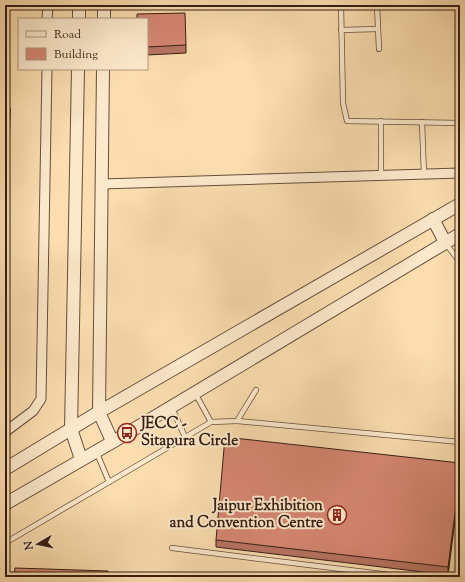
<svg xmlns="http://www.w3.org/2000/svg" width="465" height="582" viewBox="0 0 465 582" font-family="'Sorts Mill Goudy',serif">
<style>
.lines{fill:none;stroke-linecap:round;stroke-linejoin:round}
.service-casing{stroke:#664e3c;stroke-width:6}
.minor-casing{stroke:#664e3c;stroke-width:11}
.tertiary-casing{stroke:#664e3c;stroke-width:14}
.service{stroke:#fce9cb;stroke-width:4.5}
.minor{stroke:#fce9cb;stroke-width:9}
.tertiary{stroke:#fce9cb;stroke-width:12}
.wall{fill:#b87462;stroke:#351e15}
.shaded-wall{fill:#965e50;stroke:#351e15}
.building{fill:#d68772;stroke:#351e15}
.labels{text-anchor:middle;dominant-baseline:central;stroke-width:4;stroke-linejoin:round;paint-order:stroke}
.poi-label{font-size:15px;font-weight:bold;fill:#351e15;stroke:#fce9cb;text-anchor:start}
</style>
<rect width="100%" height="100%" fill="#fbddaf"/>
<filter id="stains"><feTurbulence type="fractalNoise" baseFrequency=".005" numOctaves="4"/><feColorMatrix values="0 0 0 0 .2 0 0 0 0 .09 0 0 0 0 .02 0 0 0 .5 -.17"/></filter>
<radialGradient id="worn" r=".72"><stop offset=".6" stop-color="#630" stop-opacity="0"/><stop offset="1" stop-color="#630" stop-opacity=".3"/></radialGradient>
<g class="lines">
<defs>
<g id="service">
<path d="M341 5 343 103 347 121 460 123"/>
<path d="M377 5 379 49"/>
<path d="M341 30 378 29"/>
<path d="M381 121V176"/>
<path d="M422 122 424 175"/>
<path d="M446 244 460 262"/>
<path d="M195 393 211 422 237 421 256 390"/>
<path d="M172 408 185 437"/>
<path d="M237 421 460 442"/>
<path d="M109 482 211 422"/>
<path d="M5 543 109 482 96 451"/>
<path d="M172 548 406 577"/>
<path d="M455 577 460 571"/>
</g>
<g id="minor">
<path d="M47 19 48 5"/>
<path d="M102 184 460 173"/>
<path d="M5 432 33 411 41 399 47 69"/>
</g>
<g id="tertiary">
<path d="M79 19V5"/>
<path d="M104 19V5"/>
<path d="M78 69 71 429 81 459"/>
<path d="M103 69 99 412 112 441"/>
<path d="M433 219 445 242"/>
<path d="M5 469 99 412 460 204"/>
<path d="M5 504 116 440 460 234"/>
</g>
</defs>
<!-- service casing -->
<use href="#service" class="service-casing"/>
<!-- minor casing -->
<use href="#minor" class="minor-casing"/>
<!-- tertiary casing -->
<use href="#tertiary" class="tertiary-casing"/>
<!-- service -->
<use href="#service" class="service"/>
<!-- minor -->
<use href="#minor" class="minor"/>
<!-- tertiary -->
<use href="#tertiary" class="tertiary"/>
</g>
<!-- wall -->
<g class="wall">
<path d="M147 19 186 45V53L147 55Z"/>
<path d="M5 108H10L9 166H5Z"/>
<path d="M460 463 448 575 216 547V540Z"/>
</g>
<!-- shaded-wall -->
<g class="shaded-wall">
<path d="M6 370V377L5 378V371Z"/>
<path d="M460 475V482L448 575V567Z"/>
</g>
<!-- building -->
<g class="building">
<path d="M185 13 186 45 147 47V19H137V14Z"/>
<path d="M5 108H10L9 158H5Z"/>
<path d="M5 325H6V370L5 371Z"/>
<path d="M225 437 460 463V475L448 567 216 540Z"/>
<path d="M15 568 108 571V577H14Z"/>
</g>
<!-- icons -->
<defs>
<symbol id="bus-ring" viewBox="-11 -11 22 22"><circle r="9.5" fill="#fce9cb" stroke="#8f2418" stroke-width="1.5"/><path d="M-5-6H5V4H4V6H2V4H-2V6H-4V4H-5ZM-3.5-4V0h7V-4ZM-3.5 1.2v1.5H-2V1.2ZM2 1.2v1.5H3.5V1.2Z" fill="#8f2418"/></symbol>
<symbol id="building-ring" viewBox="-11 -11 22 22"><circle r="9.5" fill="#fce9cb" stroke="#8f2418" stroke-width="1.5"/><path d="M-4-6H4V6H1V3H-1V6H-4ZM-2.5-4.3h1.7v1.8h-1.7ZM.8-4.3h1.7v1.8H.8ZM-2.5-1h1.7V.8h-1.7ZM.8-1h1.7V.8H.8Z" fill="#8f2418"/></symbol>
</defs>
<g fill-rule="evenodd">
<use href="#bus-ring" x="116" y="422" width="22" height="22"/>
<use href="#building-ring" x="326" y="504" width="22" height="22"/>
</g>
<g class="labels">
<!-- poi labels -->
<g class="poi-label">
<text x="141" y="424">JECC -<tspan x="141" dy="17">Sitapura Circle</tspan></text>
<text x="323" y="506" text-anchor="end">Jaipur Exhibition<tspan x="323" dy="17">and Convention Centre</tspan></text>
</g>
</g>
<!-- margin -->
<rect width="465" height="582" fill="none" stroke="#fbddaf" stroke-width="20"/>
<rect x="6" y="6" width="453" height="570" fill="none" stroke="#351e15" stroke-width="2"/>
<rect x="10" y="10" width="445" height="562" fill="none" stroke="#351e15"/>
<!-- legend -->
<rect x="18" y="18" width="130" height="52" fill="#fce9cb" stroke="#ac9882"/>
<rect x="26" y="31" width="20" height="6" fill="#fce9cb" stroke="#ac9882"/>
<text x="54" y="38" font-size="12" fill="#351e15">Road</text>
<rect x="26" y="48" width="20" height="12" fill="#d68772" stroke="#ac9882"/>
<text x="54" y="58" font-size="12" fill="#351e15">Building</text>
<!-- north arrow -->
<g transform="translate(38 544) rotate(261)" stroke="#fce9cb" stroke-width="3" paint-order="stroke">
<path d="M0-3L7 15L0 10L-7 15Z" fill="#351e15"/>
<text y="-6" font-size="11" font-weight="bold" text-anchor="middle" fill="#351e15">N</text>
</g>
<rect width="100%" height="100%" filter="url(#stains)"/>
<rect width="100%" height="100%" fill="url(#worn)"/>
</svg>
